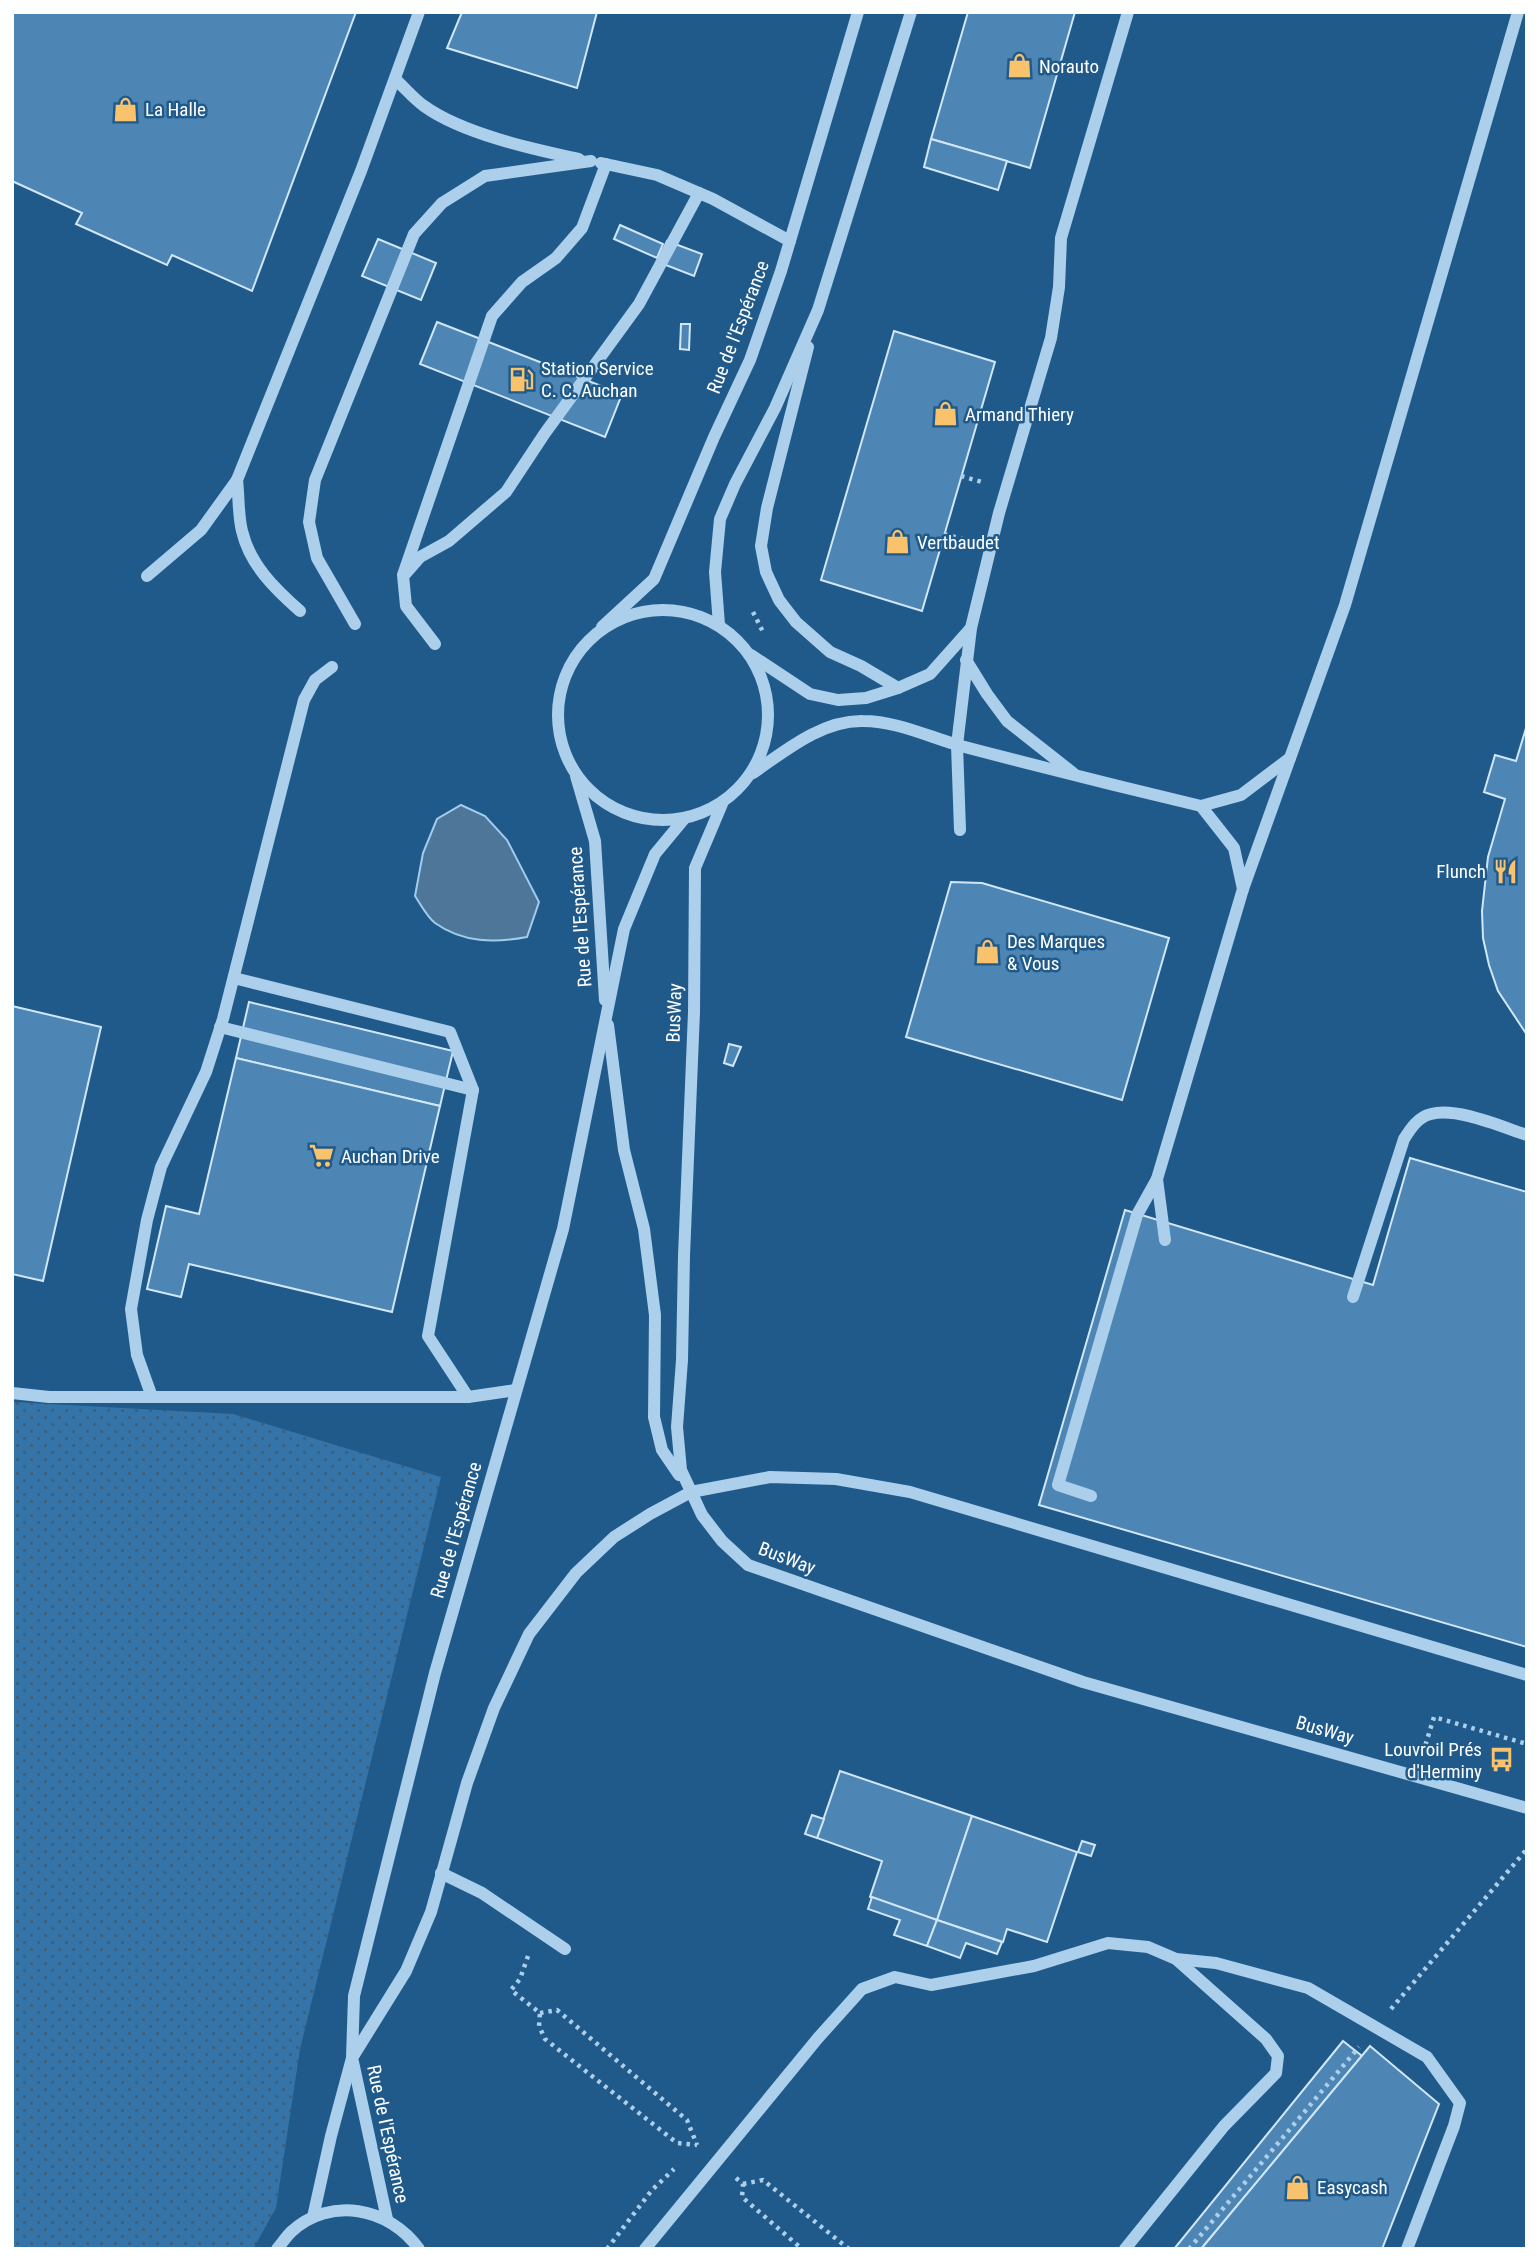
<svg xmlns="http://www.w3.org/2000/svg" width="1539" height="2261" viewBox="0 0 1539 2261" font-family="'Roboto Condensed',sans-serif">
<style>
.green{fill:url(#green-dots)}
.water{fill:#4d7698;stroke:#a0cced;stroke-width:2}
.building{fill:#4d86b4;stroke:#d1e7f8;stroke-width:2}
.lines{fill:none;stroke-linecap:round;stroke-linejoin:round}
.path{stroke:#accfeb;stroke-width:4.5;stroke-dasharray:3.5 5;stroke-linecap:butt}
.minor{stroke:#accfeb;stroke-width:12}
.labels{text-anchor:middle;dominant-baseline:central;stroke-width:5;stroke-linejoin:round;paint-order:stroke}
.poi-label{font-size:19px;fill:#fff;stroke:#205a8b;text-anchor:start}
.street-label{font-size:19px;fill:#fff;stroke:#205a8b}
</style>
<defs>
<pattern id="green-dots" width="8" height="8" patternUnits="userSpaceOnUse" patternTransform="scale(1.75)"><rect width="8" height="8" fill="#3474a8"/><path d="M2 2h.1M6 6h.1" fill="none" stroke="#415e75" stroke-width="1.8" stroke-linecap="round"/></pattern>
</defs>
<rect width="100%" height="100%" fill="#205a8b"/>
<!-- green -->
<path class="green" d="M12 1402 233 1414 441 1477 300 2049 276 2208 253 2249H12Z"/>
<!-- water -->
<path class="water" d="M461 805 485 816 507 840 539 902 527 937C495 943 463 943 435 923 427 917 421 905 415 896L423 853 437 819Z"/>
<!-- building -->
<g class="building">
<path d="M12 12H356L252 291 172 255 167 265 136 251 76 224 82 213 12 181Z"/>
<path d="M462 12H597L577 88 447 48Z"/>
<path d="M968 12H1075L1030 168 931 139Z"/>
<path d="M931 139 1007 161 998 190 924 167Z"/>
<path d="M620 225 663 244 657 258 614 239Z"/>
<path d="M378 239 436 263 421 300 362 276Z"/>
<path d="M667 241 702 254 694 276 658 262Z"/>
<path d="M437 322 622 394 605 437 420 364Z"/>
<path d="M681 324H690L689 350 680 349Z"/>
<path d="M894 331 995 362 922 611 821 580Z"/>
<path d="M1527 725V1035L1498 991 1489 965 1483 938 1482 911 1488 857 1505 799 1484 792 1495 755 1516 761Z"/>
<path d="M951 882 982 883 1169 938 1122 1100 906 1037Z"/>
<path d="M249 1002 453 1051 440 1106 236 1058Z"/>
<path d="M12 1006 101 1027 43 1281 12 1274Z"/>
<path d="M729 1044 741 1047 733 1066 724 1063Z"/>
<path d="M236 1058 440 1106 392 1312 189 1264 181 1297 147 1289 166 1206 199 1214Z"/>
<path d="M1410 1158 1527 1192V1647L1039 1505 1125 1210 1373 1285Z"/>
<path d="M840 1771 972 1816 937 1920 870 1897 882 1861 817 1838Z"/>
<path d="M812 1815 824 1819 817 1838 805 1834Z"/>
<path d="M972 1816 1077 1852 1047 1942 1007 1929 1003 1942 937 1920Z"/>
<path d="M1082 1841 1095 1845 1091 1856 1078 1852Z"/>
<path d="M872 1897 937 1920 927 1946 894 1935 900 1920 868 1909Z"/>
<path d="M937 1920 1002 1942 997 1954 966 1943 960 1958 927 1946Z"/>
<path d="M1343 2041 1362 2056 1201 2249H1174Z"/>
<path d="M1370 2046 1439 2104 1382 2249H1201Z"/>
</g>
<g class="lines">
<!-- path -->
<g class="path">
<path d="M961 476 982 482"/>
<path d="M944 534 966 540"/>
<path d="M753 612 763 632"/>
<path d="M1423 1753 1434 1717 1527 1744"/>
<path d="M528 1956 520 1979 511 1990 540 2013 539 2026 545 2039 677 2143 697 2145"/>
<path d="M1391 2009 1527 1849"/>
<path d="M540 2013 557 2010 687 2120 697 2145"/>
<path d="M736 2178 743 2184 742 2197 802 2249"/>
<path d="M743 2184 763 2180 849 2249"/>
<path d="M607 2249 652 2190 674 2169"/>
<path d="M1189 2249 1359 2047"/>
</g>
<!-- minor -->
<g class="minor">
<path d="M396 80C405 88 414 99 424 106 463 134 533 149 579 159"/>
<path d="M601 163 657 175 713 199 790 241"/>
<path d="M808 347 767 508 761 546 766 572 779 600 796 622 830 652 861 666 898 688"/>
<path d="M237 480 361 171 419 12"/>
<path d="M406 573 420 557 449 541 506 492 545 433 639 304 699 193"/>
<path d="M147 576 201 530 237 480C239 497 238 515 242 531 250 565 275 589 300 611"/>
<circle cx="663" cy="715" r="105"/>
<path d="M355 624 317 558 309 522 315 480 414 234 442 203 485 176 591 161"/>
<path d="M719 625 715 572 720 519 735 484 775 408 818 310 911 12"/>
<path d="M602 627 654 579 714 437 750 360 781 271 858 12"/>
<path d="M435 644 406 606 403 575 492 316 522 282 556 258 582 228 606 164"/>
<path d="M751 655 810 694 838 700 866 698 898 688 930 674 971 628"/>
<path d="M966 660 987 694 1007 721 1073 773"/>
<path d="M753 773C785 751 822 720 863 721 897 721 929 737 961 746 1041 767 1121 787 1201 806L1241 795 1290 758"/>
<path d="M576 776 595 841 605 1000"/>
<path d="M722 804 695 868 694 1012 684 1256 682 1360 677 1427 681 1470 702 1515 722 1541 748 1565 1083 1682 1527 1808"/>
<path d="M1201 806 1234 848 1243 889 1345 605 1518 12"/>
<path d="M960 830 957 745 971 628 999 513 1051 338 1059 287 1061 238 1128 12"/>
<path d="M234 978 450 1032 473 1090 428 1336 468 1397"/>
<path d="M608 1025 624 1150 644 1229 655 1315 654 1417 662 1450 679 1475"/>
<path d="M220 1027 473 1090"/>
<path d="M1157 1179 1243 889"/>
<path d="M1353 1297 1404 1139C1411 1128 1418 1117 1431 1114 1457 1107 1502 1127 1527 1135"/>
<path d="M12 1393 49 1397H468L516 1390"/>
<path d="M152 1397 137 1355 131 1309 147 1220 161 1167 206 1072 223 1019 304 700 315 680 332 667"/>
<path d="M1091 1496 1058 1485 1137 1215 1157 1179 1165 1240"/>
<path d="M441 1873 482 1893 565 1949"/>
<path d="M1176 1959 1216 1963 1308 1988 1427 2057 1460 2103 1454 2126 1407 2249"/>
<path d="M352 2058 406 1971 431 1912 467 1783 494 1708 529 1634 576 1573 614 1537 650 1514 691 1492 770 1477 836 1479 910 1492 1527 1675"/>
<path d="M353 2062 387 2219"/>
<path d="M313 2217 331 2136 352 2058 354 1996 435 1673 563 1229 624 929 655 854 684 819"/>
<path d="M277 2249C282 2243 286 2237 291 2232 330 2196 389 2207 419 2249"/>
<path d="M645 2249 818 2038 862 1989 895 1977 931 1985 1034 1966 1108 1943 1148 1947 1176 1959 1266 2039 1278 2056 1276 2073 1224 2126 1125 2249"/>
</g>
</g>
<!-- icons -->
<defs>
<symbol id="shop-bare" viewBox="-9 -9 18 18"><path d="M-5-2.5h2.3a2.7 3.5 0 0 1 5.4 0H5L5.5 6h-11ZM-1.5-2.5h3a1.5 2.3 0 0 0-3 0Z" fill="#f9c26d" stroke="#205a8b" stroke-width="2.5" paint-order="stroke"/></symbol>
<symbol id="fuel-bare" viewBox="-9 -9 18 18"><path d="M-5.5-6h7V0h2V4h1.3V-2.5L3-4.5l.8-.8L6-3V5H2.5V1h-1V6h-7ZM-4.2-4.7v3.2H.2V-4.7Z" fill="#f9c26d" stroke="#205a8b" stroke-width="2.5" paint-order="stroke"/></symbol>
<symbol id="restaurant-bare" viewBox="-9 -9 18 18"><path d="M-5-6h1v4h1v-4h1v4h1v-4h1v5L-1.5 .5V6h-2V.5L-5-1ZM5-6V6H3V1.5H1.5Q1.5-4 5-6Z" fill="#f9c26d" stroke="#205a8b" stroke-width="2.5" paint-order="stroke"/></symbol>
<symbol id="supermarket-bare" viewBox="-9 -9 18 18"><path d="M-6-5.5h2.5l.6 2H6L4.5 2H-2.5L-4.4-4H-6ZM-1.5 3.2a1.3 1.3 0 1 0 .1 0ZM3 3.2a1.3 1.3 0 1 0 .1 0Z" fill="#f9c26d" stroke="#205a8b" stroke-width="2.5" paint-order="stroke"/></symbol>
<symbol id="bus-bare" viewBox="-9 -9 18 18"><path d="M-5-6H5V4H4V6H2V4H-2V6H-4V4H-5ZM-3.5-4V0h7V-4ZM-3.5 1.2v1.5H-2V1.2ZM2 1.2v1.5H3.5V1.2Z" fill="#f9c26d" stroke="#205a8b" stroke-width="2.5" paint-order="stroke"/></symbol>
</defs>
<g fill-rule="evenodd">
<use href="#shop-bare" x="1002" y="48" width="35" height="35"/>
<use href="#shop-bare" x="108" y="92" width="35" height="35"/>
<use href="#fuel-bare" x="504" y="362" width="35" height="35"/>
<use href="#shop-bare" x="928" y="396" width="35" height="35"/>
<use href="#shop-bare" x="880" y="524" width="35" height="35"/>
<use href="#restaurant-bare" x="1488" y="854" width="35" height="35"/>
<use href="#shop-bare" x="970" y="934" width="35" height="35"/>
<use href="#supermarket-bare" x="304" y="1138" width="35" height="35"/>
<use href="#bus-bare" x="1484" y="1742" width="35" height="35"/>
<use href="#shop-bare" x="1280" y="2170" width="35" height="35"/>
</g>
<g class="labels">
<!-- poi labels -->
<g class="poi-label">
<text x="1039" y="66">Norauto</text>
<text x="145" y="109">La Halle</text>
<text x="541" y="368">Station Service<tspan x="541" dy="22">C. C. Auchan</tspan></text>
<text x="965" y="414">Armand Thiery</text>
<text x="917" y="542">Vertbaudet</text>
<text x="1486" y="871" text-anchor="end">Flunch</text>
<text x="1007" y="941">Des Marques<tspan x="1007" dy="22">&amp; Vous</tspan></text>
<text x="341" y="1156">Auchan Drive</text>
<text x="1482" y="1749" text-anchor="end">Louvroil Prés<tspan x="1482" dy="22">d'Herminy</tspan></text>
<text x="1317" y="2187">Easycash</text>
</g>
<!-- street labels -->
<g class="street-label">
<text transform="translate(738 327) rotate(-69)">Rue de l'Espérance</text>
<text transform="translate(580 917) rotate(-94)">Rue de l'Espérance</text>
<text transform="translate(674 1013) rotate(-88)">BusWay</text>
<text transform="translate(456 1530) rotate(-74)">Rue de l'Espérance</text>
<text transform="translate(787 1558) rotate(21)">BusWay</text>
<text transform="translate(1325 1730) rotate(16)">BusWay</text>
<text transform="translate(388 2134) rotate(78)">Rue de l'Espérance</text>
</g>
</g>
<!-- border -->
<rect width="1539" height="2261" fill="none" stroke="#ffffff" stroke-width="28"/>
</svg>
